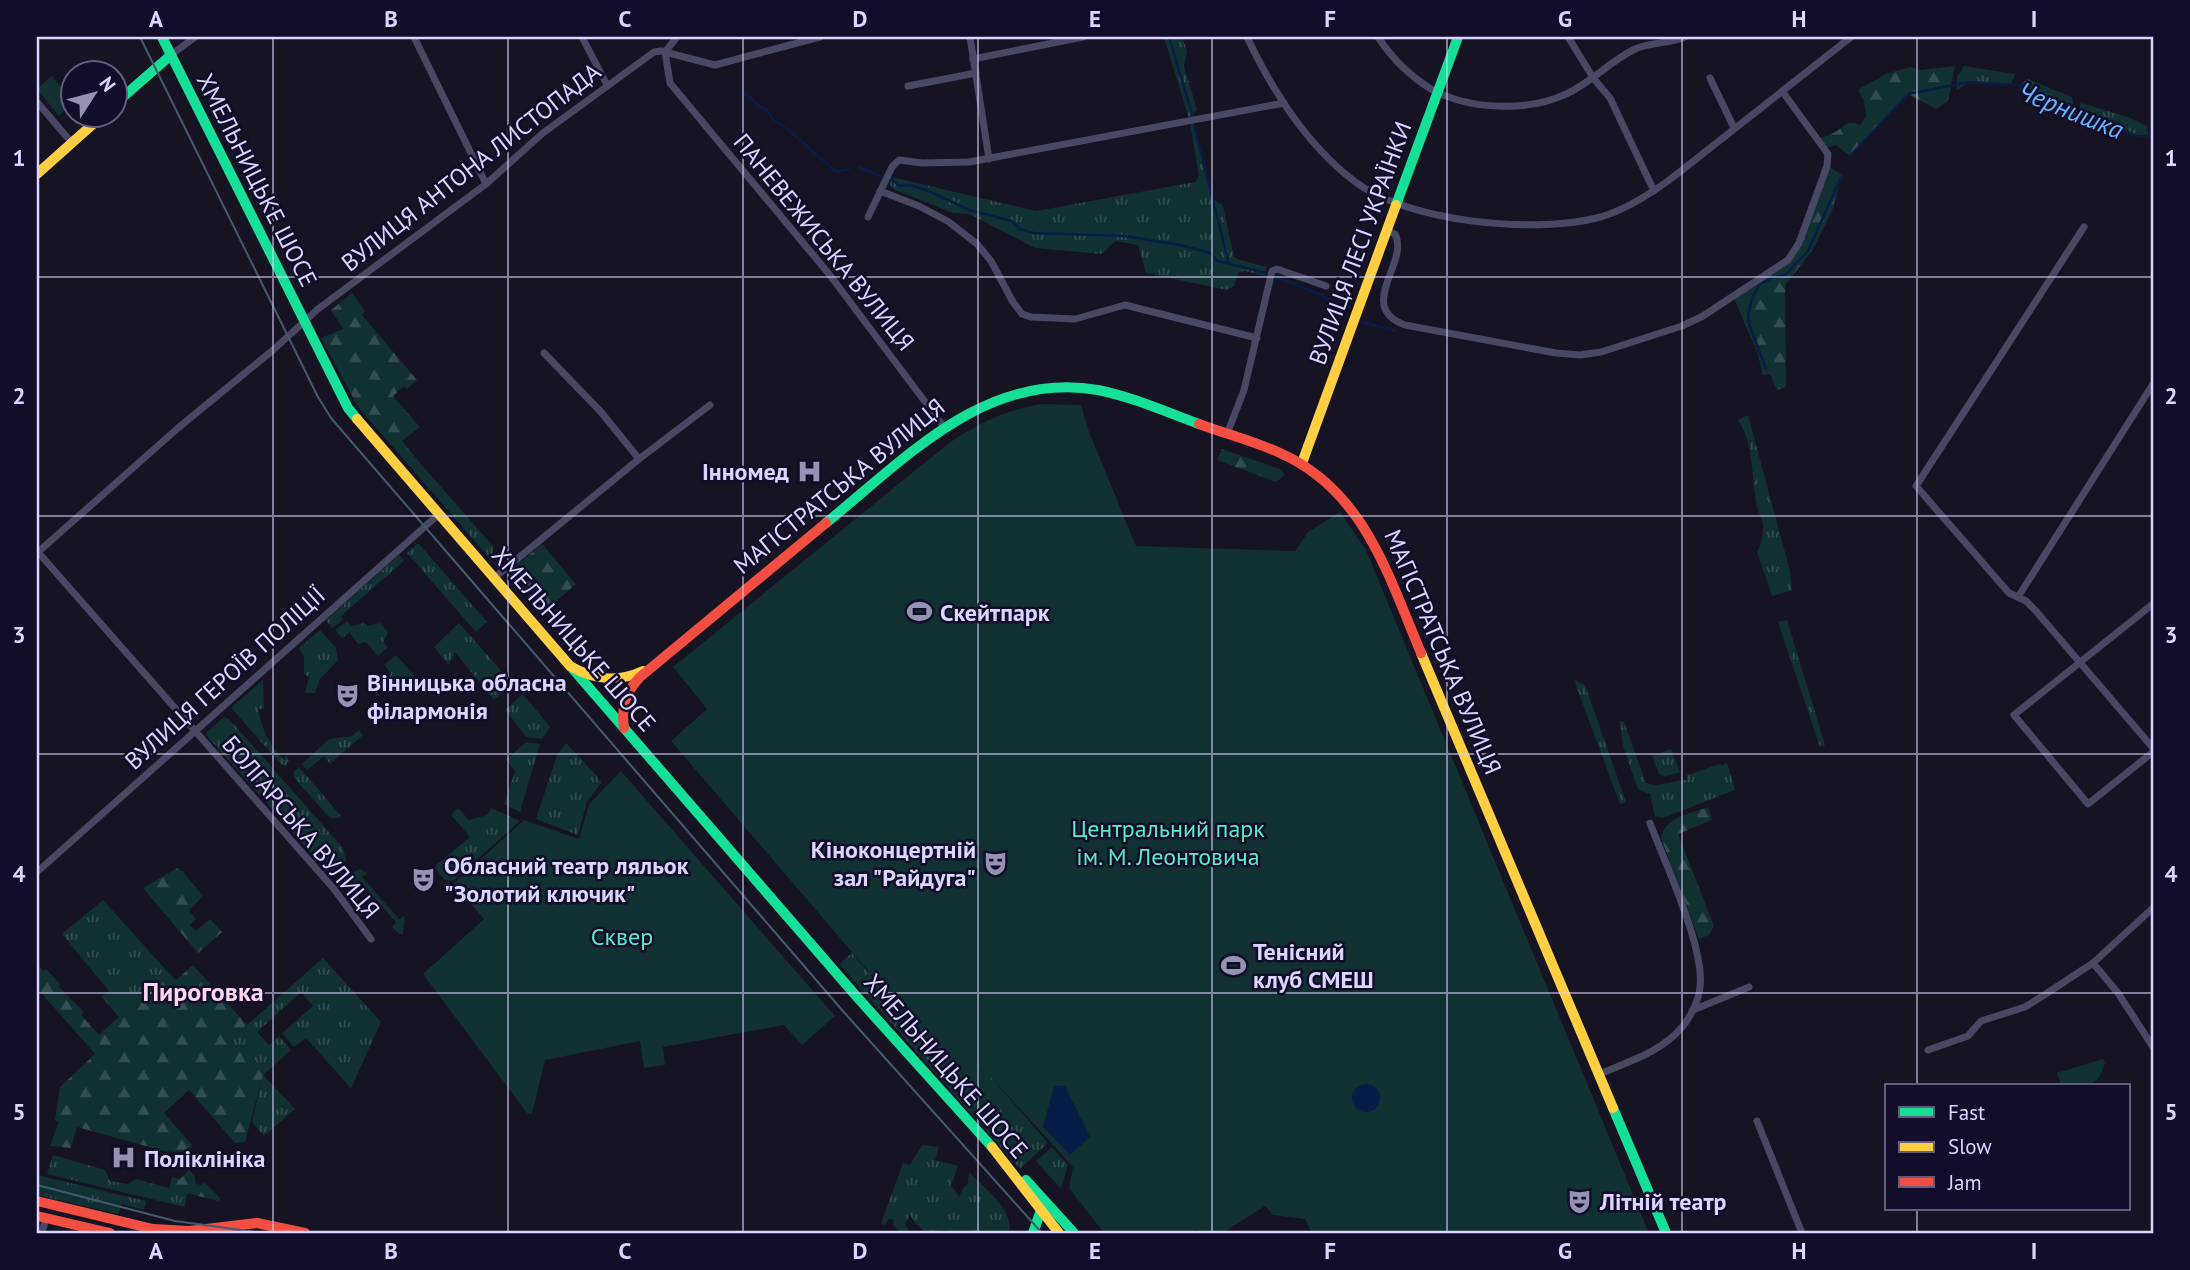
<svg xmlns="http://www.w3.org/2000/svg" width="2190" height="1270" viewBox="0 0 2190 1270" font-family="'PT Sans',sans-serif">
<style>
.grass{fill:url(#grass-tufts)}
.forest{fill:url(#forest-firs)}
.park{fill:#113031}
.water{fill:#071d47}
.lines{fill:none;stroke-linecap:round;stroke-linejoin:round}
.stream{stroke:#071d47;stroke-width:2.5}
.street{stroke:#494864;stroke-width:7}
.fast{stroke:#16e098;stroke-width:10}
.slow{stroke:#ffcf43;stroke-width:10}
.jam{stroke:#f24e42;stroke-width:10}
.tram{stroke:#43596d;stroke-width:2}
.grid{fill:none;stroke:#dbd6ff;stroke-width:2;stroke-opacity:0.55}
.labels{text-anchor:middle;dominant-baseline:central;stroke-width:5;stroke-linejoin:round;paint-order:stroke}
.street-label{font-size:24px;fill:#dbd6ff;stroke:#120d29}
.poi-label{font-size:24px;font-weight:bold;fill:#dbd6ff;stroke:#120d29;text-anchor:start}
.park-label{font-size:24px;fill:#55ecc7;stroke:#120d29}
.water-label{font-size:26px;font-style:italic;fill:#64b6ff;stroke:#120d29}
.neighbourhood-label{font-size:26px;font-weight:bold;fill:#ffd8f0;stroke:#120d29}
.neatline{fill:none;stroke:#dbd6ff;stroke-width:2.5}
.grid-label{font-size:23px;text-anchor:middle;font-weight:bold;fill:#dbd6ff}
</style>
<defs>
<pattern id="grass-tufts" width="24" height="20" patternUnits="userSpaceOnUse" patternTransform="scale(1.75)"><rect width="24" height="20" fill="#113031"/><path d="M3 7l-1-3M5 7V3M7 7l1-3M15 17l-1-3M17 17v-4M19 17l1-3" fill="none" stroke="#334d50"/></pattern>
<pattern id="forest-firs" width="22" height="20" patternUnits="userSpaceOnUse" patternTransform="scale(1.75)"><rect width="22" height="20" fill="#113031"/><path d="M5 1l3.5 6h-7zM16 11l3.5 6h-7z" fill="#334d50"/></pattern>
</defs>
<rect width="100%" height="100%" fill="#161323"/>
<!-- grass -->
<g class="grass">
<path d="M1164 37H1182L1187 51 1184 66 1197 110 1192 114 1194 125 1212 198 1223 206 1234 257 1237 259 1266 267 1265 276 1245 271 1239 272 1234 286 1227 290 1146 273 1138 245 1115 241 1102 254 1035 248 969 214 953 213 895 190 890 185 891 179 895 178 1036 211 1195 182 1199 176 1190 122Z"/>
<path d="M1964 66 2015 74 2011 85 1969 82 1957 90V77Z"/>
<path d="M2028 79 2072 97 2073 104 2069 106 2054 99 2019 91 2023 82Z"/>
<path d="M2081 103 2128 117 2147 126 2148 136H2137L2079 110Z"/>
<path d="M1748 415 1790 571 1792 590 1772 596 1757 552C1762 544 1763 535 1763 526 1763 519 1760 516 1758 510 1750 479 1756 448 1738 420Z"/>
<path d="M420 463 493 546 492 561 413 470Z"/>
<path d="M418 543 487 622 476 632 407 553Z"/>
<path d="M399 555 404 561 341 616 343 620 332 628 326 620Z"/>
<path d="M1787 620 1825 745 1820 747 1778 622Z"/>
<path d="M347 621 352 626 364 623 367 626 380 623 388 632 383 642 388 647 378 656 366 642 358 644 350 633 342 638 335 630Z"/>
<path d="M459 623 513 684 494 700 455 652 449 665 434 647Z"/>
<path d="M320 630 336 648 338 660 320 679 315 693H305L309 677 304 674V657L299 648Z"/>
<path d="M396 655 414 675 408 691 404 694 389 678 391 673 384 665Z"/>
<path d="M263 680 264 708 258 710C262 729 269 745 283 759L287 755 289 761 285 766 281 764 233 710 232 707Z"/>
<path d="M1574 680 1585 685 1626 802 1620 804Z"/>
<path d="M523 694 550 727 542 739 526 737 505 710Z"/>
<path d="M224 717 229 719 343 848 346 861 340 868 338 866 330 874 207 736 206 733Z"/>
<path d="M1620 721 1624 722 1646 783C1659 788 1673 780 1687 780V775L1720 764 1722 766 1727 762 1735 790 1663 818 1655 816 1650 794 1638 789 1623 746Z"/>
<path d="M359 730 363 735 330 764 324 756 307 770 302 764 329 739 352 736Z"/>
<path d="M526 742 540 744 520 812 504 804 515 771 506 760Z"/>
<path d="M566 743 596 775 601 783 587 802 578 835 536 819 557 755Z"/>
<path d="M1671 749 1680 772 1664 777 1659 774 1652 756Z"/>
<path d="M299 767 341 816 338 818H330L294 778V772Z"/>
<path d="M458 808 469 820 487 815 491 808 520 821 453 881 445 880 434 867 470 837 451 815Z"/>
<path d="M360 869 367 873 362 877 399 919 405 916 403 934H399L392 927 396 922 359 880 354 884 351 877 352 873Z"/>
<path d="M103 900 166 970 122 1007 62 934Z"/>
<path d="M852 953 947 1063 956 1057 990 1076 1048 1143 1020 1169 839 964Z"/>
<path d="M323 958 381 1022 351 1088 306 1038 294 1047 282 1033 313 1006 301 992 257 1032 269 1045 279 1036 291 1050 263 1075 295 1109 264 1136 252 1122 263 1075 230 1040Z"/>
<path d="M922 1145 939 1147 935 1160 958 1166 951 1185 959 1197 963 1188 968 1184 969 1172C983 1187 1015 1210 1009 1233H946V1230L937 1231 936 1233H926L914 1222 910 1214 905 1225 911 1233H900L893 1225 894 1220 889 1218 885 1225 881 1223 903 1163 910 1165Z"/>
<path d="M1052 1147 1068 1165 1061 1189 1036 1161Z"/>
<path d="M53 1155 105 1170 110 1181 128 1184 136 1179 187 1193 185 1207 47 1174Z"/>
<path d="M37 1175 146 1201 144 1210 122 1204 118 1214 37 1195Z"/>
</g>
<!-- forest -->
<g class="forest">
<path d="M1955 66 1948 101 1936 109 1908 94 1850 156 1836 145 1826 148 1819 138C1825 136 1832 134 1837 131 1847 124 1848 120 1860 125L1866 117 1864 101 1858 90 1886 74 1910 67 1921 70Z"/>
<path d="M1827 166 1842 175 1832 211 1812 251 1785 285 1786 387 1777 390 1770 374 1763 375 1757 351 1733 296 1788 260 1799 243Z"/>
<path d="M352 293 365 311 362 315 417 380 407 389 404 386 393 396 420 427 402 441 420 463 413 470 358 407 321 338 343 329 331 310Z"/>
<path d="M1222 449 1282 470 1284 476 1276 482 1217 460Z"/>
<path d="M542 544 576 584 546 610 512 569Z"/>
<path d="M1708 807 1712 820 1678 834 1714 926 1709 935 1699 939 1661 838C1664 817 1690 814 1708 807Z"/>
<path d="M177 868 183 872 203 896 189 911 196 919 190 925 196 931 210 919 222 932 198 953 143 888Z"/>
<path d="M37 964 43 971 46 969 60 984 58 986 84 1012 81 1015 99 1035 119 1017 101 996 109 991 122 1006 166 970 176 980 193 965 247 1025 230 1040 263 1075 245 1142 235 1143 189 1090 164 1113 193 1146 184 1153 164 1151 77 1127 71 1148 50 1146 59 1122 55 1120 60 1087 95 1054 37 988Z"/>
<path d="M189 1170 195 1176V1183L200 1185 205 1183 220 1198 219 1201 169 1189 172 1177 180 1179Z"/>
</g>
<!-- park -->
<g class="park">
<path d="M52 76 73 103 59 116 37 89Z"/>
<path d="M1043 404 1081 405 1089 432 1136 546 1295 551 1308 532 1340 512 1366 550 1649 1233H1312L1305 1219 1273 1215 1265 1206 1224 1232 1200 1233 1196 1229 1191 1233H1104L1069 1188 1073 1167 991 1077 987 1079 981 1070 976 1074 968 1064 964 1066 956 1057 948 1064 671 741 707 709 673 667 949 443C979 423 1007 409 1043 404Z"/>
<path d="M621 771 835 1016 802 1045 784 1025 663 1047 665 1065 644 1068 640 1041 545 1060 532 1114 527 1113 423 974 484 919 453 884 524 820 579 839 589 804Z"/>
<path d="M2103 1059 2105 1063C2097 1090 2087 1086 2061 1086L2057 1073Z"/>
</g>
<!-- water -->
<g class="water">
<circle cx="1366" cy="1098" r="14"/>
<path d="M1054 1086H1065L1090 1137 1070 1155 1043 1127Z"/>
</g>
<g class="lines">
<!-- stream -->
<g class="stream">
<path d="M1169 37 1192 114"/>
<path d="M745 93 760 107 766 109 773 119 791 132 836 172 849 169"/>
<path d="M1194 125 1229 264"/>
<path d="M1850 156 1908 94 1969 82 2018 85 2137 136 2153 137"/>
<path d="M859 167 884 178"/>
<path d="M891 179 900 186 910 185 929 191 969 210 1012 221 1020 229 1034 233 1125 236 1180 245 1210 253 1218 261 1266 273"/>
<path d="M1274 276 1322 295 1342 314"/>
<path d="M1363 322 1395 331"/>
<path d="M1766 369 1749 324 1748 314 1752 299 1759 285 1772 278 1785 275 1808 251 1842 175"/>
</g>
<!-- street -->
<g class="street">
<path d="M414 37 486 184"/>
<path d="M582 37 607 85"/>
<path d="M677 37 665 52 670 83 829 274 944 427"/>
<path d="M970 37 989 159"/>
<path d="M1247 37C1272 90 1307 145 1354 181 1407 222 1533 234 1597 218 1624 211 1649 195 1672 178L1851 37"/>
<path d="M1378 37C1391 57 1410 76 1431 89 1469 110 1528 112 1566 94 1591 83 1609 62 1633 50 1649 42 1668 44 1685 37"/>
<path d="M1568 37 1594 79 1610 98 1654 191"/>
<path d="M171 55 195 37"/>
<path d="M973 59 1083 37"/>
<path d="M1710 78 1734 128"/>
<path d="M908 86 976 73"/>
<path d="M37 102 72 143"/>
<path d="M880 191 919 206 949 222 977 244 991 261 1013 302 1022 314 1031 317 1075 319 1125 305 1257 338"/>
<path d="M868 217 892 167 899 160 922 163 969 162 1284 103"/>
<path d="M2084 227 1916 486 2009 593 2026 601 2035 610 2153 748"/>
<path d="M1387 231 1395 234C1410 262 1355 307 1405 325L1556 353 1580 355 1601 352 1682 326 1703 316 1788 260 1799 243 1827 166 1828 154 1782 91"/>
<path d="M544 353 601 412 639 459"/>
<path d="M1227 434 1244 390 1272 271 1277 269 1326 286"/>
<path d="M37 551 334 889 371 939"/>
<path d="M37 553 178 428 273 350 318 309 486 184 543 133 654 52 661 51 715 65 820 37"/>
<path d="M494 578 639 459 710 405"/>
<path d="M2018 597 2153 384"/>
<path d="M2153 604 2014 715 2088 804 2153 752"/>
<path d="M37 872 439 514"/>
<path d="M2093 963 2118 993 2153 1047"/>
<path d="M1693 1010 1749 987"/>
<path d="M1928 1050 1968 1036 1981 1021 2025 1007 2055 988 2093 963 2153 908"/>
<path d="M1599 1074C1628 1062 1662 1052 1683 1026 1691 1016 1699 1000 1700 987 1705 948 1665 863 1650 823"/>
<path d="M1757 1121 1802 1233"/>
<path d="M42 1233 46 1218"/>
</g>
<!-- fast -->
<g class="fast">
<path d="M162 37 348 408 357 419"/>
<path d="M116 103 171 55"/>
<path d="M1396 205 1458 37"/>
<path d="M826 523C905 459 986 370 1098 390 1133 397 1166 412 1199 424"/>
<path d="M572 668 857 997 992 1147"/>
<path d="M1613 1108 1666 1233"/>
<path d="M1026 1180 1074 1233"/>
<path d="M1033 1233 1041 1210"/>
</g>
<!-- slow -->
<g class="slow">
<path d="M37 174 102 116"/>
<path d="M357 419 570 666C594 680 617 683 643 671"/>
<path d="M1302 463 1396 205"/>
<path d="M1421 653 1613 1108"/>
<path d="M992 1147 1059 1233"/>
</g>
<!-- jam -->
<g class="jam">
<path d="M1199 424C1226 434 1254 441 1280 453 1364 490 1388 575 1421 653"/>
<path d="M624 728C621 707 625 693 640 677L826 523"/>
<path d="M37 1201 153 1229 189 1231 257 1223 305 1233"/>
<path d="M37 1216 110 1233"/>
</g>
<!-- tram -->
<g class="tram">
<path d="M140 37 318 397 331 418 842 1010 1042 1233"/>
<path d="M37 1185 175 1221 263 1233"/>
</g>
</g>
<!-- grid -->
<path class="grid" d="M273 37V1233M508 37V1233M743 37V1233M978 37V1233M1212 37V1233M1447 37V1233M1682 37V1233M1917 37V1086M37 277H2153M37 516H2153M37 754H2153M37 993H2153M1917 1209V1233"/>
<!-- icons -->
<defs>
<symbol id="hospital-bare" viewBox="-9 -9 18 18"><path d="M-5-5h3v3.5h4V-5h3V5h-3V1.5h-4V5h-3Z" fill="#9692b2" stroke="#120d29" stroke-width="2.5" paint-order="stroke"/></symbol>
<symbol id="stadium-bare" viewBox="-9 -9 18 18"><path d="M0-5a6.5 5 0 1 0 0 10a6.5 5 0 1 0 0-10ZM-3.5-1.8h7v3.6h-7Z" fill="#9692b2" stroke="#120d29" stroke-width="2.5" paint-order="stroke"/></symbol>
<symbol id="theatre-bare" viewBox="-9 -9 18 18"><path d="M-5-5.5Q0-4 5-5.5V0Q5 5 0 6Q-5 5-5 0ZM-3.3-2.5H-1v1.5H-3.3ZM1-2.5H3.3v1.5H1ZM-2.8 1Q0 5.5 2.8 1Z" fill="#9692b2" stroke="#120d29" stroke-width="2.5" paint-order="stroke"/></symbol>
</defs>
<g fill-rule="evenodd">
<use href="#hospital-bare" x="792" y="454" width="35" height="35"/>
<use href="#stadium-bare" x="902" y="594" width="35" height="35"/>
<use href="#theatre-bare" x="330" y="678" width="35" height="35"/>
<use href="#theatre-bare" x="978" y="846" width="35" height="35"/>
<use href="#theatre-bare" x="406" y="862" width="35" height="35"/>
<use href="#stadium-bare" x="1216" y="948" width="35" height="35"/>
<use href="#hospital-bare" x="106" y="1140" width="35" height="35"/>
<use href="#theatre-bare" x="1562" y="1184" width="35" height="35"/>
</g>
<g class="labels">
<!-- street labels -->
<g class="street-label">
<text transform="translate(471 167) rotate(-38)">ВУЛИЦЯ АНТОНА ЛИСТОПАДА</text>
<text transform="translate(257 180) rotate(63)">ХМЕЛЬНИЦЬКЕ ШОСЕ</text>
<text transform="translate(824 242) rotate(51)">ПАНЕВЕЖИСЬКА ВУЛИЦЯ</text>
<text transform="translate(1360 243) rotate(-70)">ВУЛИЦЯ ЛЕСІ УКРАЇНКИ</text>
<text transform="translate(839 486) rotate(-39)">МАГІСТРАТСЬКА ВУЛИЦЯ</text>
<text transform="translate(574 639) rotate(49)">ХМЕЛЬНИЦЬКЕ ШОСЕ</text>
<text transform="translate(1443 652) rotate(67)">МАГІСТРАТСЬКА ВУЛИЦЯ</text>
<text transform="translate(225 678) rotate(-42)">ВУЛИЦЯ ГЕРОЇВ ПОЛІЦІЇ</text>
<text transform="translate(301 827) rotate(50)">БОЛГАРСЬКА ВУЛИЦЯ</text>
<text transform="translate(946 1066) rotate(49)">ХМЕЛЬНИЦЬКЕ ШОСЕ</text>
</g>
<!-- poi labels -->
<g class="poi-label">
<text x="789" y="471" text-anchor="end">Інномед</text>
<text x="940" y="612">Скейтпарк</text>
<text x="367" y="682">Вінницька обласна<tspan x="367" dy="28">філармонія</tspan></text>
<text x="976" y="849" text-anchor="end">Кіноконцертній<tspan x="976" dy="28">зал "Райдуга"</tspan></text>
<text x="444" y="865">Обласний театр ляльок<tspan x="444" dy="28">"Золотий ключик"</tspan></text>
<text x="1253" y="951">Тенісний<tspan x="1253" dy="28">клуб СМЕШ</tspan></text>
<text x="144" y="1158">Поліклініка</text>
<text x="1600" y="1201">Літній театр</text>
</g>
<!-- park labels -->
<g class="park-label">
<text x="1168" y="828">Центральний парк<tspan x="1168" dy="28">ім. М. Леонтовича</tspan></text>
<text x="622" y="936">Сквер</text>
</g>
<!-- water labels -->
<g class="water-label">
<text transform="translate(2071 110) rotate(22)">Чернишка</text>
</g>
<!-- neighbourhood labels -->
<g class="neighbourhood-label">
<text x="203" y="991">Пироговка</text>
</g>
</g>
<!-- border -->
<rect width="2190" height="1270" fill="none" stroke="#120d29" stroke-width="77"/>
<!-- legend -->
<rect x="1885" y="1084" width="245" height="126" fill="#120d29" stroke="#625d7f" stroke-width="2"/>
<rect x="1899" y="1107" width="35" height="10" fill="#16e098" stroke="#625d7f" stroke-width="2"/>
<text x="1948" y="1120" font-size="21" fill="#dbd6ff">Fast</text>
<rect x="1899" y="1142" width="35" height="10" fill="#ffcf43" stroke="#625d7f" stroke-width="2"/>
<text x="1948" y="1154" font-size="21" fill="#dbd6ff">Slow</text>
<rect x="1899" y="1177" width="35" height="10" fill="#f24e42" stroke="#625d7f" stroke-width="2"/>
<text x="1948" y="1190" font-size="21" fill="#dbd6ff">Jam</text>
<!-- north arrow -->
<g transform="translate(94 94) rotate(54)"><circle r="33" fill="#120d29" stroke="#625d7f" stroke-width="2"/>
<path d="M0-5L12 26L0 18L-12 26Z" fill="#9692b2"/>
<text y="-10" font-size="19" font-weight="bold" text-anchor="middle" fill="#dbd6ff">N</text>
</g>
<rect x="38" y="38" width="2114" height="1194" class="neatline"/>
<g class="grid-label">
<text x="156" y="27">A</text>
<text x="391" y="27">B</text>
<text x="625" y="27">C</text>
<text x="860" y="27">D</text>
<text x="1095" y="27">E</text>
<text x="1330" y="27">F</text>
<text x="1565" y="27">G</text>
<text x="1799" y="27">H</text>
<text x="2034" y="27">I</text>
<text x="19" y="166">1</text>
<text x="2171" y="166">1</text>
<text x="19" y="404">2</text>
<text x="2171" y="404">2</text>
<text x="19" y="643">3</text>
<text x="2171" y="643">3</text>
<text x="19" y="882">4</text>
<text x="2171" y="882">4</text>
<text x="19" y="1120">5</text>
<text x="2171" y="1120">5</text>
<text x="156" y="1259">A</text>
<text x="391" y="1259">B</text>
<text x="625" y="1259">C</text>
<text x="860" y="1259">D</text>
<text x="1095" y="1259">E</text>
<text x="1330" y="1259">F</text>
<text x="1565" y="1259">G</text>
<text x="1799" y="1259">H</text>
<text x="2034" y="1259">I</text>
</g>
</svg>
